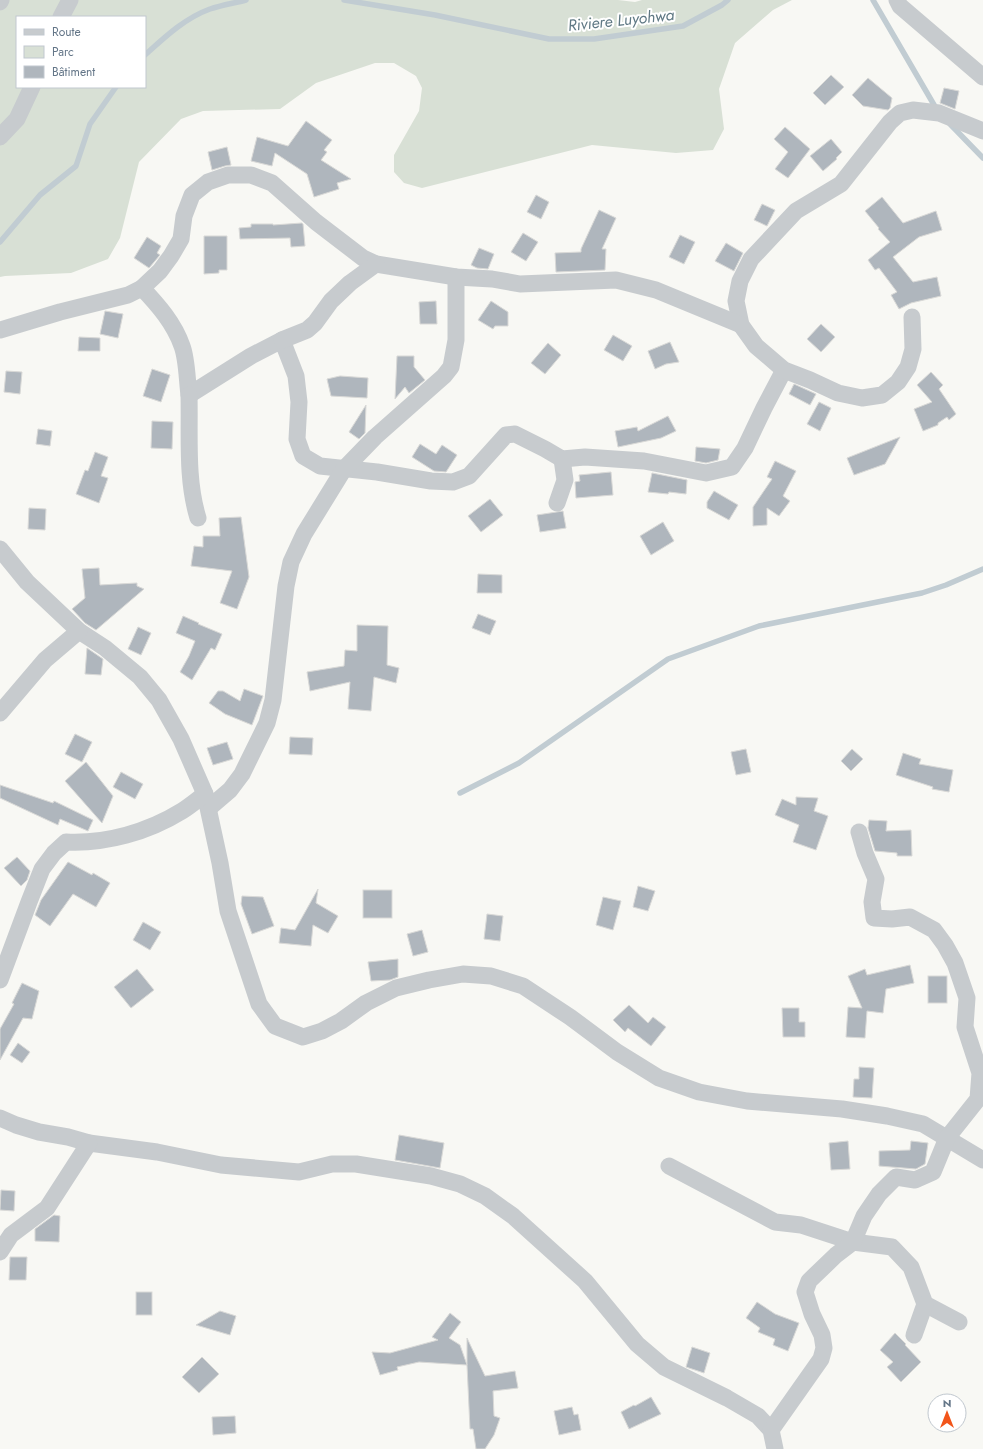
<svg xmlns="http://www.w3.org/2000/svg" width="983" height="1449" viewBox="0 0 983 1449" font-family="Jost,sans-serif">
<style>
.green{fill:#d8e0d5;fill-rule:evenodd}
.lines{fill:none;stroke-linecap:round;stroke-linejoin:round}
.stream{stroke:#c1ccd2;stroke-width:5.5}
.building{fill:#afb6bd;stroke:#d9d9d7}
.minor{stroke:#c7cbce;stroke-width:17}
.labels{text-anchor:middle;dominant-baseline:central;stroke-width:4;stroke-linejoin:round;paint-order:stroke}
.water-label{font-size:16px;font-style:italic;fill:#5f7884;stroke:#fff}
</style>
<rect width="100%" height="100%" fill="#f8f8f4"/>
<!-- green -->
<path class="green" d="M0 0H618L635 2 642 0H792L773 10 735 43 719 89 724 129 713 150 676 153 592 145 422 188 404 183 394 172V155L419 111 422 88 416 76 394 63H375L316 83 280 109 203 111 181 119 139 162 120 238 108 259 71 273 5 276 0 277ZM17 17H145V87H17Z"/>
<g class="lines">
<!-- stream -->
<g class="stream">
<path d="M344 0 435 15 549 39H594L683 26 722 5 728 0"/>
<path d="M873 0 937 110"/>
<path d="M145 55C165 37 185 18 210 9 222 5 235 3 246 0"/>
<path d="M950 124 983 158"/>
<path d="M0 242 40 195 76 166 90 124 116 87"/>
<path d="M460 793 519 763 668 659 759 626 922 593 946 585 983 569"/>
</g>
</g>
<!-- building -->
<g class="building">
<path d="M831 75 844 87 825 105 813 93Z"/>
<path d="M868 78 892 98 890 108 888 110 863 106 852 95Z"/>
<path d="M944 88 959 91 955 109 940 103Z"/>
<path d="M306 121 332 140 324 150 327 152 321 160 351 179 337 183 339 189 314 197 307 174 275 153 272 166 251 161 257 137 288 146Z"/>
<path d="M785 127 810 149 788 178 775 169 788 152 774 139Z"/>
<path d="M831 139 842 152 836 158 837 159 823 171 810 156Z"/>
<path d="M227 147 231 165 225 166 212 170 208 152Z"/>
<path d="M536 195 549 202 541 219 527 212Z"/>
<path d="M882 197 903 223 936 211 942 230 919 237 893 257 913 282 937 277 941 296 911 303 899 309 891 295 897 292 879 268 875 270 868 260 890 242 878 229 879 228 865 211Z"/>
<path d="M762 204 775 210 767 226 754 220Z"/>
<path d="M599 210 616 218 602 249H606L605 270 556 272 555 253 581 252V249Z"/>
<path d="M302 223 303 224 305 246 291 247 290 238 240 239 239 228 251 227V224H273V225Z"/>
<path d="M523 233 538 242 526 261 511 252Z"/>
<path d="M680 235 695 242 684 264 669 257Z"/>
<path d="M204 236H227V270H219V273L204 274Z"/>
<path d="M147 237 161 246 157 253 160 255 149 268 134 258Z"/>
<path d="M726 243 743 253 734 271 715 261Z"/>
<path d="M479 248 494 254 488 269 477 268 471 265Z"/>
<path d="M436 301 437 324H420L419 302Z"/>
<path d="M491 301 508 312V326H495L493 329 478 320Z"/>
<path d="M105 311 123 314 118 338 100 334Z"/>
<path d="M821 324 835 337 821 352 807 339Z"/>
<path d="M613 335 632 346 623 361 604 350Z"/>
<path d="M79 337 100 338V351H78Z"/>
<path d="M670 342 679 362 666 364 655 369 648 351Z"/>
<path d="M548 343 561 355 545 374 531 363Z"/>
<path d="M397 356H414V367L425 380 409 393 405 387 395 399Z"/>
<path d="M152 369 170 375 161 402 143 396Z"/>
<path d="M6 371 22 372 20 394 4 392Z"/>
<path d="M931 372 943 385 939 389 956 414 949 420 947 417 938 423V425L923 431 914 409 932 402 917 385Z"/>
<path d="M340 376 368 378 367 398 331 396 327 379Z"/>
<path d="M794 384 816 394 810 405 789 394Z"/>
<path d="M819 402 831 408 820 431 807 424Z"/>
<path d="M366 405 365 433 359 439 349 432Z"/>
<path d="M668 416 676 431 661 438 618 447 615 431 637 427 638 431Z"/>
<path d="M152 421 173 422 172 449 151 448Z"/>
<path d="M38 429 52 431 50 446 36 444Z"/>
<path d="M900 437 885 464 854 475 847 458Z"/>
<path d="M420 444 436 454 442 445 457 455 446 472 434 471 412 457Z"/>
<path d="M696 447 720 449 718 460 706 463 695 461Z"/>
<path d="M95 452 108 457 101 476 108 478 99 503 76 494 85 470 88 471Z"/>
<path d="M775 461 796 471 783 496 790 501 779 516 767 508V525L753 526V507L772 479 767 477Z"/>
<path d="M611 472 613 495 576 498 575 482 580 481 579 475Z"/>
<path d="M652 473 687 480 686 494 669 492 668 494 648 492Z"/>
<path d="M714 491 738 505 729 520 707 508V502Z"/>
<path d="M490 499 503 515 481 532 468 516Z"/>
<path d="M29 508 46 509 45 530 28 529Z"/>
<path d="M563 511 566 528 540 532 537 515Z"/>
<path d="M241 517 249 577 237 609 220 603 232 571 191 566 194 546 203 547V536H220L219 518Z"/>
<path d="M663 522 674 541 651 555 640 536Z"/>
<path d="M99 568 100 585 137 583V586L144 589 96 630 85 623 72 609 85 598 82 569Z"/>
<path d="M478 574 502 575V593H477Z"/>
<path d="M478 614 496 621 490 635 472 628Z"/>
<path d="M183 616 199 623 198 624 222 634 215 650 211 648 192 680 180 672 189 656 195 641 176 633Z"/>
<path d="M357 625 388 626 387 665 399 668 396 683 374 677 371 711 348 709 350 682 310 691 307 672 344 666 345 650 357 651Z"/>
<path d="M138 627 151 633 141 655 128 649Z"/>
<path d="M87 648 103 659 101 675 85 674Z"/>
<path d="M244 689 263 696 252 725 225 714 209 703 218 691H223L240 701Z"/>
<path d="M75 734 92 742 82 762 65 754Z"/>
<path d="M290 737 313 738 312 755 289 754Z"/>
<path d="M227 742 233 759 213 765 207 748Z"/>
<path d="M746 749 751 772 736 775 731 752Z"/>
<path d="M852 749 863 759 851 771 841 761Z"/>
<path d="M903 753 921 759 919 764 953 770 949 792 932 789 933 787 896 775Z"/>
<path d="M86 762 113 796 102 823 65 781Z"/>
<path d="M121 772 143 784 135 799 113 787Z"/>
<path d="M0 785 53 803 54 801 93 820 88 831 60 819 58 825 0 798Z"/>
<path d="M796 797 818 798 814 811 828 816 816 850 793 842 799 825 775 815 782 799 796 805Z"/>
<path d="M869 820 887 821 886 831 911 830 912 856H897V853L875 851 868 828Z"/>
<path d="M17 857 30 871 27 880 21 886 4 868Z"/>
<path d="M68 862 92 875 93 873 110 883 96 907 73 894 50 926 35 915 41 900Z"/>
<path d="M638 886 655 891 648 911 633 907Z"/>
<path d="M318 889 316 903 338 916 328 933 313 925 311 946 279 943 281 928 295 930Z"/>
<rect x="363" y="890" width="29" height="28"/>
<path d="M242 896 263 897 274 926 252 934 241 904Z"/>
<path d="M603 897 621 901 613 930 596 925Z"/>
<path d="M487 914 503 916 500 941 484 939Z"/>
<path d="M143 922 161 932 150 950 133 940Z"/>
<path d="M422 930 428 952 413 956 407 934Z"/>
<path d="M398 959V977L390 980 371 981 368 962Z"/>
<path d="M910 965 914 983 886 989 883 1013 867 1011 865 1038 846 1037 848 1007 862 1008 848 976 865 969 867 975Z"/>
<path d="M137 969 154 990 131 1008 114 987Z"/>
<rect x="928" y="976" width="19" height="27"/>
<path d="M22 983 39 991 32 1019 23 1018 0 1060V1029L14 1004 12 1003Z"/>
<path d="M629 1005 648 1023 653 1017 666 1027 651 1046 628 1028 625 1032 613 1020Z"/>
<path d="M782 1008H799V1022H805V1037H783Z"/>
<path d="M18 1043 30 1052 22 1063 10 1055Z"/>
<path d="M859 1067 874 1068 872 1098 853 1097 854 1079H859Z"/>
<path d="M399 1135 444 1143 440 1168 395 1160Z"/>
<path d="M848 1141 850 1169 831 1170 829 1143Z"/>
<path d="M911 1141 928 1143 925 1164 916 1169 879 1166V1151L910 1150Z"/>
<path d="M1 1190 15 1191 14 1211 0 1210Z"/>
<path d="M54 1215 60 1216 59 1242 35 1241V1229Z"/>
<path d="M10 1257H27L26 1280H9Z"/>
<rect x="136" y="1292" width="16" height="23"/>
<path d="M757 1302 775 1314 799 1323 788 1351 773 1345 775 1339 758 1332 760 1328 746 1318Z"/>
<path d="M220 1311 236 1316 230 1335 196 1325Z"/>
<path d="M450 1313 461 1322 449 1338 460 1345 467 1365V1338L485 1376 515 1371 518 1388 493 1391 494 1416 500 1418 494 1435 485 1449H476L473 1429H470L467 1365 419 1362 397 1367 398 1370 380 1375 372 1352 390 1353 438 1340 432 1337Z"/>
<path d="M895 1333 906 1344 905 1345 921 1362 901 1382 887 1367 893 1362 880 1350Z"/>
<path d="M692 1347 710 1353 704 1373 686 1367Z"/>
<path d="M202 1357 219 1374 199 1393 182 1377Z"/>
<path d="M651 1397 661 1414 629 1429 621 1412 634 1405 635 1406Z"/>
<path d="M572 1407 574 1415 578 1414 581 1430 559 1435 554 1411Z"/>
<path d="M235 1416 236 1433 213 1435 212 1417Z"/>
</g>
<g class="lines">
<!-- minor -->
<g class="minor">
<path d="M897 0 900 6 983 77"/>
<path d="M0 2 1 0"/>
<path d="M61 17 70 0"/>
<path d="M0 137 17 119 32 87"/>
<path d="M142 288C158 305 174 323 182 346 187 359 187 380 189 395L251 356 282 340 296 376 299 402 297 439 303 456 320 466 377 472 431 481 453 482 469 476 506 435 515 434 545 449 562 459 585 457 644 461 706 473 732 467 745 448 764 408 784 370"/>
<path d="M912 317 913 349 908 367 898 382 882 395 862 398 838 393 810 380 784 370 756 346 741 325 736 301 740 281 751 259 796 211 841 184 890 122 900 113 913 110 939 113 983 131"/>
<path d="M0 330 60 312 128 295 142 288 160 271 171 256 181 239 184 216 192 195 208 182 228 175H251L272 183 316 222 363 258 376 264 456 277 492 279 520 284 616 280 656 290 741 325"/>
<path d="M282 340 307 330 315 323 331 301 350 283 376 264"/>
<path d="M189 395C190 436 186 479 198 518"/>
<path d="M557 503 565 480 562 459"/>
<path d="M0 549 27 582 79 631 105 648 140 677 159 700 181 739 205 794 220 863 228 911 259 1004 275 1026 303 1037 322 1031 341 1021 366 1003 396 988 429 980 463 974 491 976 523 986 570 1017 617 1052 659 1078 699 1092 747 1101 842 1109 887 1116 923 1124 983 1160"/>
<path d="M0 713 45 660 79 631"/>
<path d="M209 808 230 790 242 774 267 723 273 700 286 586 291 562 304 534 344 469 375 437 444 376 451 367 456 340V277"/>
<path d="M0 980 29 902 42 869 54 853 66 842C106 844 148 832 182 811 190 806 197 800 205 794"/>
<path d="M0 1118 16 1125 39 1132 68 1137 89 1143 157 1152 221 1165 299 1172 332 1164H356L431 1176 460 1184 485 1196 513 1216 585 1281 637 1344 664 1367 727 1398 758 1416 771 1430 775 1449"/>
<path d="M669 1166 775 1222 801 1225 853 1242 892 1247 911 1267 925 1304 959 1322"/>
<path d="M0 1252 11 1235 47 1208 89 1143"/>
<path d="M914 1335 925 1304"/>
<path d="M771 1430 821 1359 824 1348 822 1335 812 1314 805 1292 809 1281 836 1255 853 1242 864 1216 879 1194 896 1177 915 1180 933 1172 947 1138 978 1099 980 1073 965 1027 967 998 955 963 945 945 934 930 910 917 892 919 874 918 872 902 876 879 865 853 859 832"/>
</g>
</g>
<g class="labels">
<!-- water labels -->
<g class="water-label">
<text transform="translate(621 20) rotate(-6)">Riviere Luyohwa</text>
</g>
</g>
<!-- legend -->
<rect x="16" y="16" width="130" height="72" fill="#ffffff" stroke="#c1c8cf"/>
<rect x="24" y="29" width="20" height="6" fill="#c7cbce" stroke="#c1c8cf"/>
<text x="52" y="36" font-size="12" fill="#647688">Route</text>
<rect x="24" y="46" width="20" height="12" fill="#d8e0d5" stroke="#c1c8cf"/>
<text x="52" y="56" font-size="12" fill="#647688">Parc</text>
<rect x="24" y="66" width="20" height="12" fill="#afb6bd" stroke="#c1c8cf"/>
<text x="52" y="76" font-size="12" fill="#647688">Bâtiment</text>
<!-- north arrow -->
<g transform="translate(947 1413)"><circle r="19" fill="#ffffff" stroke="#c1c8cf"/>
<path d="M0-3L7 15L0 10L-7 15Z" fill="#f2551a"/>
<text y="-6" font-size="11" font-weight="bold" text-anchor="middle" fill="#647688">N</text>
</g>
</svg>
